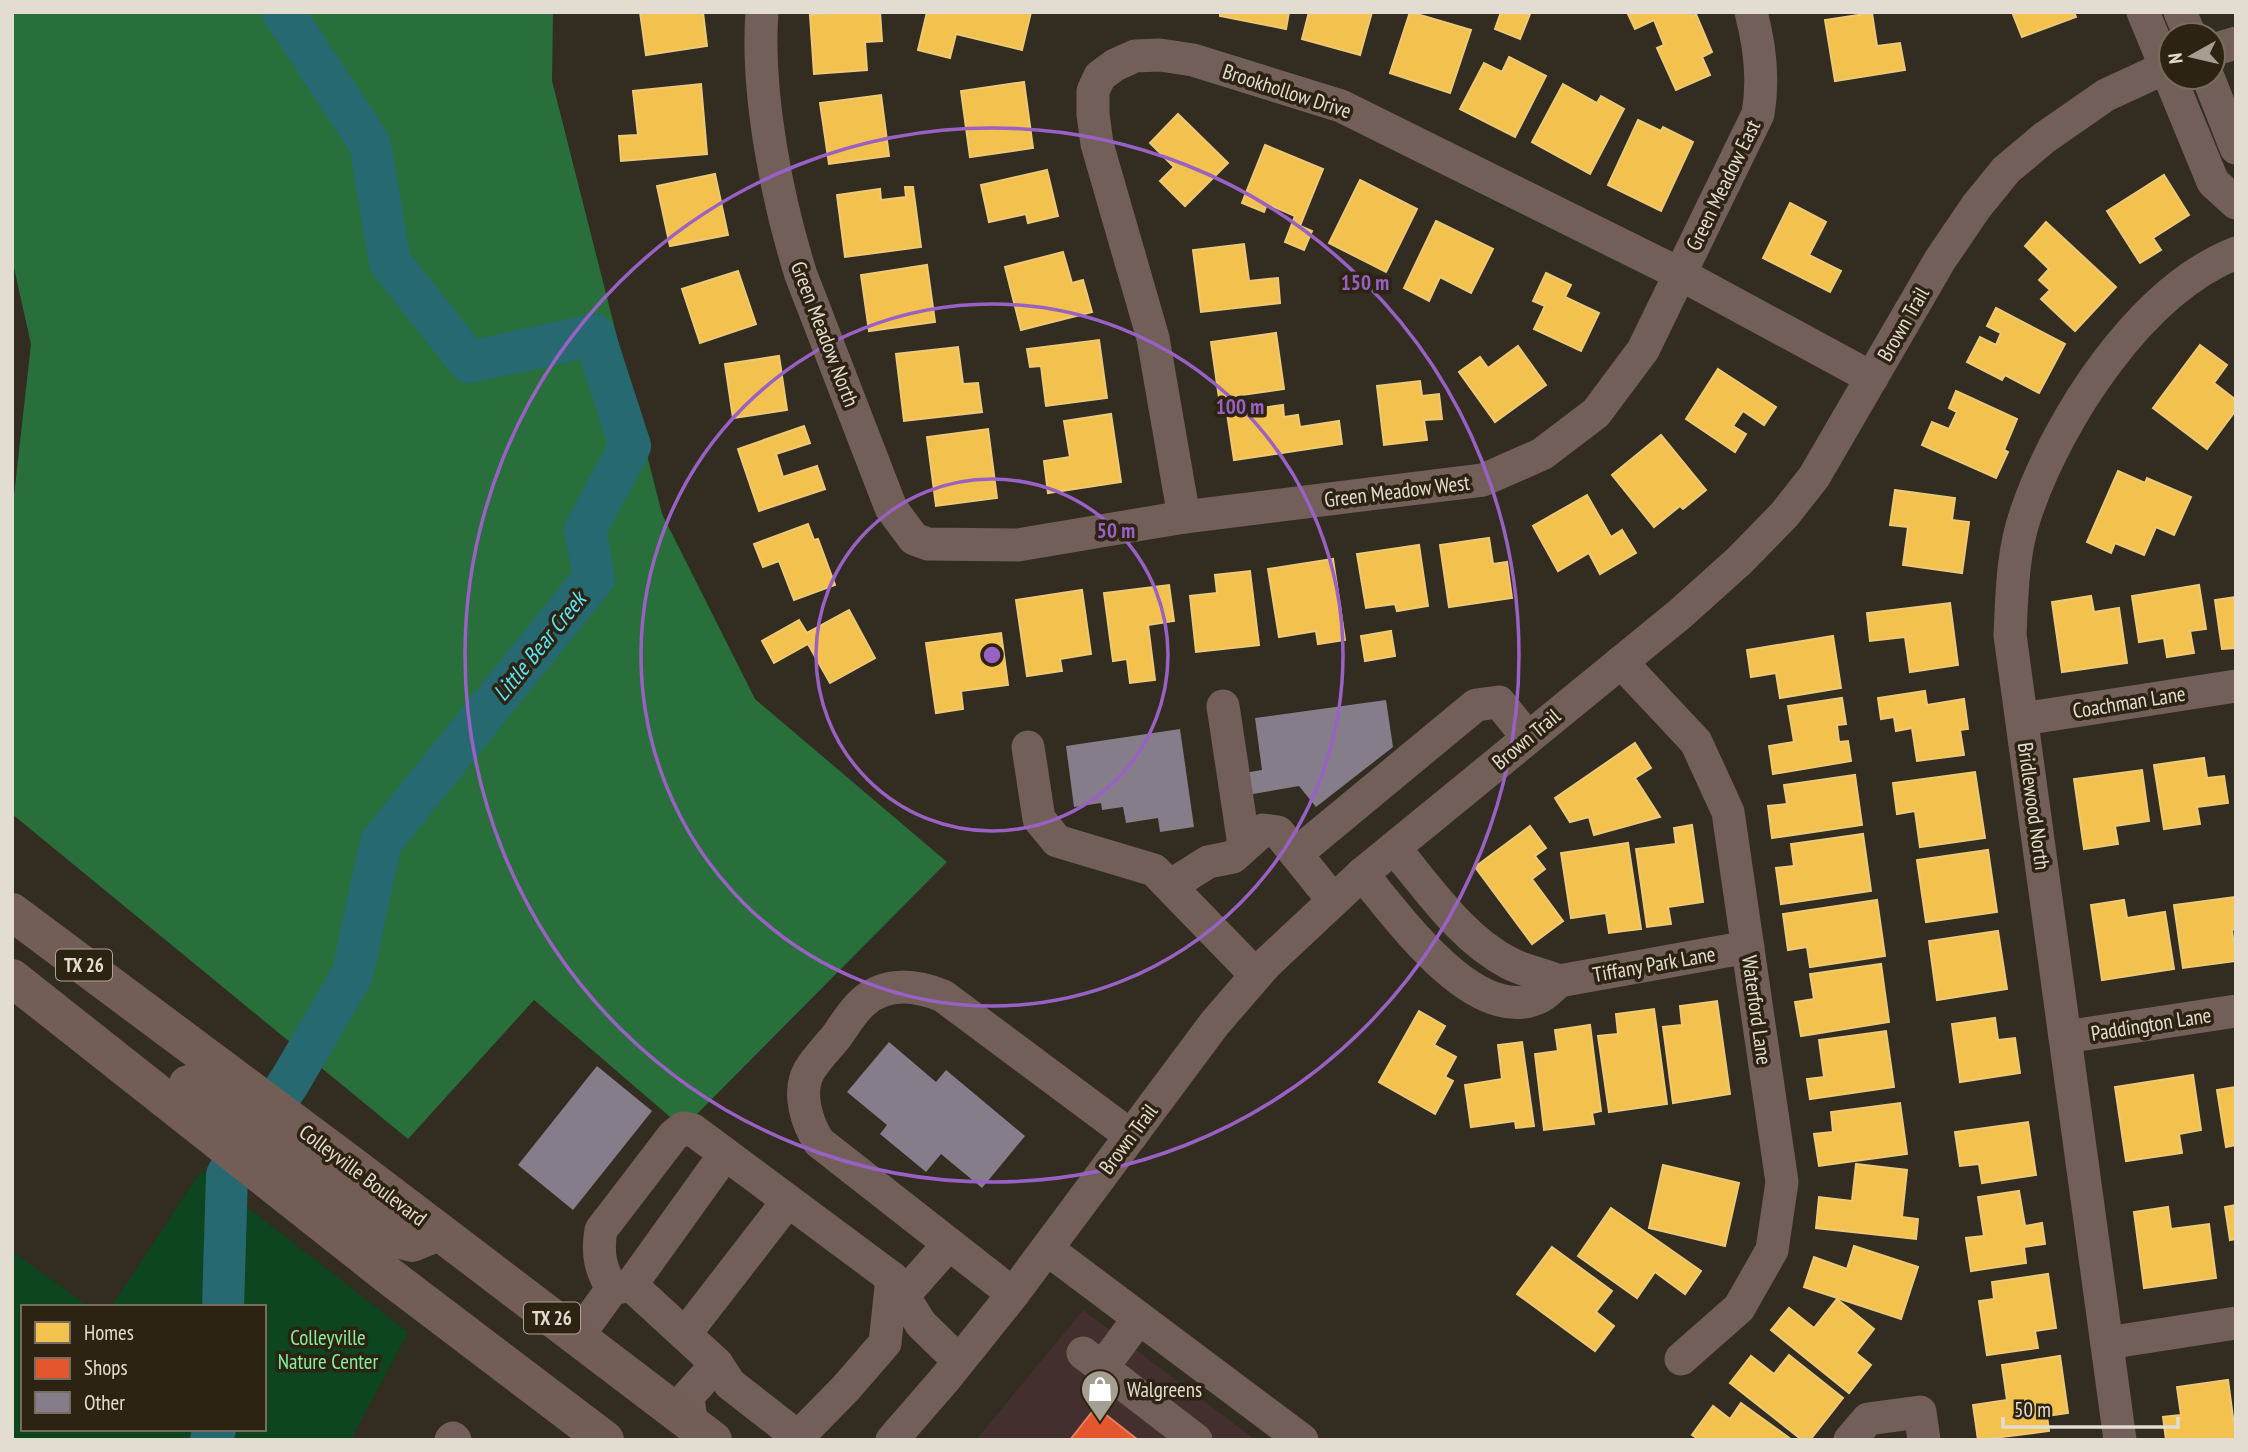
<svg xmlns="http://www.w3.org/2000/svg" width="2248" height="1452" viewBox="0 0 2248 1452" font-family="'PT Sans Narrow',sans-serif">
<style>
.commercial{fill:#422f2e}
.green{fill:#0c451f}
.forest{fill:#286f3b}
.homes{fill:#f2c14e;stroke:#eec975;stroke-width:2}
.shops{fill:#e4572e;stroke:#e47f5f;stroke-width:2}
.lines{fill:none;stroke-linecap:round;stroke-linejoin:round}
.river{stroke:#266971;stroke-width:42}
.building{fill:#857e8a}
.minor{stroke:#725f5a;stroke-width:33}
.major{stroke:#735e57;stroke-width:38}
.ring{fill:none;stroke:#9a61c4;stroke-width:3.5}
.labels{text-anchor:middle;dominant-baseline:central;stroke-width:7;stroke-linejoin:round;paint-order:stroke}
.shield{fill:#2d2312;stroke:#aca498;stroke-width:2}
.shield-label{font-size:19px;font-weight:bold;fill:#e3dcd1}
.street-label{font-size:21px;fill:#e3dcd1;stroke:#2d2312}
.park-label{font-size:21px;fill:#85ef9d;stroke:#2d2312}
.poi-label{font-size:21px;fill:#e3dcd1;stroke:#2d2312;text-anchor:start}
.water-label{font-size:23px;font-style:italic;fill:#5be6f8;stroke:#2d2312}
.centre{fill:#9a61c4;stroke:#2d2312;stroke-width:3.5}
.ring-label{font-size:21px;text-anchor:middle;font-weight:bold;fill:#9a61c4;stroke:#2d2312;stroke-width:7;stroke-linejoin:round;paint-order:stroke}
</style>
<rect width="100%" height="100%" fill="#322c21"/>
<!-- commercial -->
<path class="commercial" d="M1083 1310 1256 1440H976Z"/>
<!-- green -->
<path class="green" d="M201 1171 408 1332 351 1440H12V1251L89 1307H23V1429H264V1307H111Z"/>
<!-- forest -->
<path class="forest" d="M12 12H553L552 81 662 514 755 699 947 862 683 1128 534 1000 408 1139 12 814V513L31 344 12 259Z"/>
<!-- homes -->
<g class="homes">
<path d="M640 12H703L707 46 646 55Z"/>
<path d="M847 12H880L882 41 865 42 867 70 814 74 810 15Z"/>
<path d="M927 12H1031L1022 50 956 34 950 58 918 50Z"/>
<path d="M1220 12H1289L1286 29 1220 16Z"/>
<path d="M1309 12H1372L1360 55 1302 39Z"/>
<path d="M1410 12 1471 30 1450 93 1390 73Z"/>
<path d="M1501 12 1530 14 1520 39 1495 29Z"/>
<path d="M1627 12H1691L1692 16 1696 14 1712 52 1702 57 1710 75 1676 90 1657 48 1664 45 1654 20 1635 29Z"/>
<path d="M2012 12H2074L2076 17 2022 37Z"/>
<path d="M1872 13 1877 46 1900 43 1905 70 1835 81 1825 20Z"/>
<path d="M1509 57 1546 76 1515 137 1460 109 1484 63 1502 72Z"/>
<path d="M1024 82 1033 148 970 157 961 91Z"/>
<path d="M701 84 707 154 621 161 619 136 638 135 633 91Z"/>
<path d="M1563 84 1597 103 1601 96 1624 109 1590 174 1532 142Z"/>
<path d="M881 95 889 156 829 164 820 103Z"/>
<path d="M1178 114 1228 163 1185 206 1160 181 1174 167 1150 143Z"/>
<path d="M1638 120 1661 131 1663 127 1693 142 1661 211 1608 185Z"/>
<path d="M1265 145 1323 169 1300 226 1312 231 1304 250 1285 242 1295 216 1267 204 1264 212 1242 203Z"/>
<path d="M1047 170 1058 216 1028 223 1026 214 989 222 981 185Z"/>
<path d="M715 174 728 235 670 246 657 186Z"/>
<path d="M2164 175 2189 215 2153 238 2161 250 2140 263 2107 211Z"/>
<path d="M1360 180 1417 209 1386 272 1329 243Z"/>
<path d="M905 187H913L921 247 845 257 837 195 880 189 881 200 906 197Z"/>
<path d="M1790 203 1826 222 1809 255 1841 271 1830 292 1763 258Z"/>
<path d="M1436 221 1493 249 1471 293 1440 277 1429 301 1404 288Z"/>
<path d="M2046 222 2116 287 2075 331 2041 299 2050 290 2039 280 2049 269 2025 246Z"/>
<path d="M1244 244 1249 281 1278 278 1280 303 1201 312 1193 250Z"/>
<path d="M1063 252 1072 283 1083 280 1092 312 1021 330 1005 267Z"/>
<path d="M927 265 935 322 869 331 861 275Z"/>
<path d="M738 271 756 324 700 343 682 289Z"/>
<path d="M1546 273 1571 285 1565 297 1599 313 1581 351 1534 329 1545 306 1533 301Z"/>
<path d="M1996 308 2065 344 2039 393 2005 375 2002 380 1967 362 1980 337 1996 345 2001 333 1987 326Z"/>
<path d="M1276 333 1284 389 1219 398 1211 342Z"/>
<path d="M1099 340 1107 398 1046 406 1041 366 1030 367 1027 349Z"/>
<path d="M2200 345 2227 365 2214 383 2236 400V410L2207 449 2153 408Z"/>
<path d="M1518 346 1546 385 1495 422 1459 372 1480 357 1488 368Z"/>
<path d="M958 347 963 384 978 383 982 412 904 421 896 354Z"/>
<path d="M779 356 787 410 733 418 725 364Z"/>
<path d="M1718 369 1776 407 1764 425 1743 411 1733 426 1746 434 1735 452 1686 419Z"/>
<path d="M1420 381 1422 396 1439 394 1442 419 1424 420 1427 440 1384 445 1377 386Z"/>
<path d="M1956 391 2017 419 2004 450 2008 452 1996 478 1922 445 1932 422 1949 429 1957 412 1949 408Z"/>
<path d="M1283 405 1284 417 1298 415 1300 427 1339 421 1342 444 1234 460 1227 413Z"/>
<path d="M1111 414 1121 482 1048 493 1044 461 1070 457 1064 421Z"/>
<path d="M804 426 810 443 776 454 783 477 817 466 825 489 759 511 738 449Z"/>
<path d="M988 429 997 498 936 506 927 437Z"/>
<path d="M1661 435 1706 490 1683 509 1680 506 1654 527 1612 475Z"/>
<path d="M2118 471 2145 483 2147 478 2191 497 2174 535 2156 527 2144 555 2115 543 2111 553 2087 542Z"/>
<path d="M1895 490 1955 498 1952 520 1969 522 1962 573 1903 565 1908 527 1890 525Z"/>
<path d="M1587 495 1611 537 1622 530 1636 553 1600 574 1589 553 1558 571 1533 526Z"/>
<path d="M808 524 814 540 818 539 835 585 794 600 779 561 763 567 754 544Z"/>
<path d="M1489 538 1493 564 1507 562 1512 598 1449 607 1440 545Z"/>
<path d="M1419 545 1428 606 1397 611 1395 604 1366 608 1357 554Z"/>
<path d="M1333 559 1345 640 1318 644 1316 631 1279 637 1268 569Z"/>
<path d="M1250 571 1259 645 1196 652 1190 596 1217 593 1215 575Z"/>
<path d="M1169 585 1174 621 1148 625 1155 680 1130 683 1127 659 1113 661 1104 593Z"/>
<path d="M2199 585 2206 629 2190 631 2194 653 2167 657 2164 638 2139 642 2132 596Z"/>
<path d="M1082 590 1091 654 1060 659 1062 671 1027 676 1016 600Z"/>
<path d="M2091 596 2094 612 2119 608 2127 663 2062 672 2052 602Z"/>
<path d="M2236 597V648L2222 649 2215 600Z"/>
<path d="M1950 603 1958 665 1910 672 1905 637 1870 641 1867 613Z"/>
<path d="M849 610 875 658 830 683 808 644 774 663 762 641 799 620 807 633Z"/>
<path d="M1391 631 1395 656 1365 661 1361 636Z"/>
<path d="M1001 633 1008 685 961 691 963 709 936 713 926 643Z"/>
<path d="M1833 636 1841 688 1780 698 1776 673 1751 677 1747 650Z"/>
<path d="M1925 691 1927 705 1964 699 1968 729 1960 730 1964 755 1917 761 1912 728 1896 731 1894 717 1881 719 1878 698Z"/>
<path d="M1842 698 1846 724 1837 725 1839 742 1848 741 1851 761 1773 774 1769 746 1794 742 1788 706Z"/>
<path d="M1635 743 1651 768 1635 778 1660 817 1594 835 1589 817 1570 822 1555 798Z"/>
<path d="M2204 758 2207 778 2224 776 2228 803 2197 807 2200 824 2164 829 2154 765Z"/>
<path d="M2142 770 2149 821 2115 826 2118 844 2084 849 2074 779Z"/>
<path d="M1975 772 1985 838 1920 847 1915 811 1897 814 1893 783Z"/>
<path d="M1855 775 1862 825 1772 838 1768 806 1787 804 1784 785Z"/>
<path d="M1692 825 1703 902 1668 907 1671 924 1647 927 1636 849 1676 844 1674 828Z"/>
<path d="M1530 826 1546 848 1535 856 1545 869 1532 879 1563 921 1532 944 1475 867Z"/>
<path d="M1863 834 1871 891 1781 904 1776 868 1794 866 1791 844Z"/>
<path d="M1628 843 1641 929 1609 933 1606 913 1571 918 1561 853Z"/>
<path d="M1988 850 1997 912 1926 922 1917 860Z"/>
<path d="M2236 897V929L2232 930 2236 961 2183 968 2174 905Z"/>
<path d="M1877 900 1885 956 1810 967 1807 947 1788 950 1783 914Z"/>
<path d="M2124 900 2127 918 2165 912 2174 969 2102 980 2091 905Z"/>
<path d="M1998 931 2007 989 1937 1000 1929 941Z"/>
<path d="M1881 964 1889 1022 1801 1036 1795 1002 1814 999 1810 974Z"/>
<path d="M1717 1001 1730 1094 1673 1103 1663 1027 1682 1025 1680 1006Z"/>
<path d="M1654 1009 1667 1104 1609 1112 1598 1036 1618 1034 1616 1014Z"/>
<path d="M1419 1011 1445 1026 1434 1045 1456 1057 1445 1077 1453 1081 1435 1114 1379 1082Z"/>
<path d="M1995 1018 1998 1040 2015 1038 2020 1073 1960 1082 1952 1024Z"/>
<path d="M1590 1025 1601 1111 1592 1113 1594 1124 1544 1130 1535 1054 1558 1051 1555 1030Z"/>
<path d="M1886 1031 1894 1087 1810 1099 1807 1079 1824 1077 1819 1040Z"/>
<path d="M1522 1042 1534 1126 1516 1128 1515 1121 1471 1127 1465 1085 1502 1079 1498 1045Z"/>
<path d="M2193 1075 2201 1130 2179 1134 2182 1153 2126 1161 2115 1087Z"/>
<path d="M2236 1087V1145L2226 1147 2217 1090Z"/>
<path d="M1900 1103 1907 1154 1819 1166 1814 1134 1833 1132 1831 1112Z"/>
<path d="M2028 1122 2036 1175 1982 1183 1979 1164 1960 1166 1955 1132Z"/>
<path d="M1856 1164 1907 1170 1902 1217 1918 1219 1916 1239 1816 1228 1819 1197 1852 1201Z"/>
<path d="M1663 1165 1739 1183 1725 1246 1649 1228Z"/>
<path d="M2019 1191 2025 1226 2042 1223 2045 1244 2024 1247 2026 1263 1971 1271 1966 1238 1984 1236 1978 1197Z"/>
<path d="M2236 1205V1239L2230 1240 2225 1207Z"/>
<path d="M2168 1207 2171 1229 2209 1224 2216 1278 2144 1288 2134 1212Z"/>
<path d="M1611 1208 1701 1271 1685 1294 1655 1272 1637 1298 1578 1256Z"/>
<path d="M1854 1246 1918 1267 1901 1319 1804 1287 1814 1257 1847 1269Z"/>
<path d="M1552 1247 1612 1291 1596 1312 1614 1326 1595 1351 1517 1294Z"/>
<path d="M2048 1274 2056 1328 2035 1331 2038 1348 1987 1355 1979 1301 1994 1299 1992 1282Z"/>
<path d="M1837 1299 1874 1329 1856 1353 1871 1365 1849 1393 1771 1330 1789 1308 1814 1328Z"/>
<path d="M1789 1355 1843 1398 1810 1440H1802L1730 1383 1751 1356 1774 1374Z"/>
<path d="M2060 1356 2068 1413 2047 1416 2049 1431 1978 1440 1973 1405 2007 1400 2002 1365Z"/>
<path d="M2228 1380 2236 1440H2166L2163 1417 2181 1415 2177 1387Z"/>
<path d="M1741 1403 1792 1440H1700L1692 1435 1713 1406 1730 1419Z"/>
</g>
<!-- shops -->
<path class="shops" d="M1096 1407 1138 1440H1070Z"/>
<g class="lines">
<!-- river -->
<g class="river">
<path d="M223 1307 227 1175 290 1081 352 975 381 842 594 578 585 530 630 446 594 335 469 362 390 262 370 144 283 12"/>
<path d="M211 1440 215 1429"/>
</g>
</g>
<!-- building -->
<g class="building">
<path d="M1386 700 1393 747 1316 807 1299 786 1247 795 1244 773 1262 770 1255 718Z"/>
<path d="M1180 729 1194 827 1160 832 1158 818 1126 823 1123 807 1102 810 1101 803 1074 807 1066 746Z"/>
<path d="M889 1042 936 1082 946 1070 1025 1136 982 1188 941 1154 926 1172 880 1134 887 1125 847 1092Z"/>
<path d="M597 1066 652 1111 573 1210 518 1165Z"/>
</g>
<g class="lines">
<!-- minor -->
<g class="minor">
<path d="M762 12C756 93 777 199 801 275L891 508 914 539 928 544 1018 545 1184 517 1483 480 1542 454 1596 413 1643 350 1758 114C1764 80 1760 46 1751 12"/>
<path d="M2143 12 2213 182 2236 203"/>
<path d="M2180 12 2190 35"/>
<path d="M2213 50 2236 43"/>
<path d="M2208 77 2236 148"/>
<path d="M1184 517 1153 338 1097 144 1093 114V91L1100 76 1115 65 1135 56 1160 55 1193 60 1341 106 1680 274 1872 378"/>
<path d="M1621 662 1696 742 1728 812 1782 1182 1772 1250 1739 1308 1681 1359"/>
<path d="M1223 706 1244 845"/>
<path d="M2022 719 2236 686"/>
<path d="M1028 747 1039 819 1057 841 1154 870 1256 975"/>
<path d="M1395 849C1429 889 1461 938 1509 963 1524 971 1543 974 1559 981"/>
<path d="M1296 854 1476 705 1499 702 1528 738"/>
<path d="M1362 874C1398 916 1474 1026 1538 998 1546 995 1553 986 1559 981L1748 947"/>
<path d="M1170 886 1208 862 1233 857 1263 830 1278 832 1333 900"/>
<path d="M2065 1037 2236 1011"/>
<path d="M1047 1249 1302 1440"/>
<path d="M631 1285 725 1154"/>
<path d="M612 1289C600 1268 597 1253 601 1230L673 1136 683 1128 693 1130 892 1278 921 1324 959 1361"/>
<path d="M1013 1294 819 1142C807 1123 797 1093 809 1071 816 1059 827 1048 836 1037 844 1026 852 1012 862 1003 885 981 916 985 943 996L1131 1136"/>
<path d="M903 1296 949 1244"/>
<path d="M685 1334 788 1201"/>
<path d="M577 1337 612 1289 631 1285 717 1364 730 1384 798 1437 846 1388 885 1343 892 1278"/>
<path d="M2107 1343 2236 1323"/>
<path d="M1083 1353 1196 1440"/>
<path d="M1102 1368 1139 1318"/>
<path d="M691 1421 688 1396 717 1364"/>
<path d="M451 1440 453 1438 455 1440"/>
<path d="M892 1440 945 1379 1013 1294 1215 1023 1266 964 1362 874 1680 614 1739 561 1784 515 1814 477 1940 260 1976 207 2006 170 2044 138 2106 95 2171 65"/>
<path d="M1850 1440 1868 1419 1920 1412 1924 1440"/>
<path d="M2120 1440 2010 635C2012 595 2012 553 2026 513 2058 419 2140 291 2236 253"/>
</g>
<!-- major -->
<g class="major">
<path d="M12 912 350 1164 713 1440"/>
<path d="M12 978 389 1276 605 1440"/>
<path d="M188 1084 315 1179 376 1230 393 1238 412 1243 439 1232"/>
</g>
</g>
<!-- distance rings -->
<g class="ring">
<circle cx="992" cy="655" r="176"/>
<circle cx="992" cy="655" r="351"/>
<circle cx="992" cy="655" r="527"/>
</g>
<!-- icons -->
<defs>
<symbol id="shop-pin" viewBox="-11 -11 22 30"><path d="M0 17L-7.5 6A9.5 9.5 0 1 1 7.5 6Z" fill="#a59e93" stroke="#2d2312"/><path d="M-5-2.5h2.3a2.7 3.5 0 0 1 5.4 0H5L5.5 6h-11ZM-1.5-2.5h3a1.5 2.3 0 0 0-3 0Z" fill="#fff"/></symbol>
</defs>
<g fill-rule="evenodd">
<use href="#shop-pin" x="1078" y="1367" width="44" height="60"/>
</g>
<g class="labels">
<!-- shield labels -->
<g class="shield">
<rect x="56" y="949.5" width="56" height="31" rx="5"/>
<rect x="524" y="1302.5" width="56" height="31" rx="5"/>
</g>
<g class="shield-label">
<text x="84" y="965">TX 26</text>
<text x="552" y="1318">TX 26</text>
</g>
<!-- street labels -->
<g class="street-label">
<text transform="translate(1287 91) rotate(18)">Brookhollow Drive</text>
<text transform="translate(1723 185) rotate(-64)">Green Meadow East</text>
<text transform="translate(1903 324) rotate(-60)">Brown Trail</text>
<text transform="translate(825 334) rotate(69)">Green Meadow North</text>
<text transform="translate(1397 491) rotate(-7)">Green Meadow West</text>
<text transform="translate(2129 702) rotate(-9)">Coachman Lane</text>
<text transform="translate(1526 739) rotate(-40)">Brown Trail</text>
<text transform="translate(2034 806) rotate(82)">Bridlewood North</text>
<text transform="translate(1654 964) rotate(-10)">Tiffany Park Lane</text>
<text transform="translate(1757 1010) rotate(82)">Waterford Lane</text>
<text transform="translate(2151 1024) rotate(-9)">Paddington Lane</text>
<text transform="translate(1128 1139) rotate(-53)">Brown Trail</text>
<text transform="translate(363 1175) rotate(37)">Colleyville Boulevard</text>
</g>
<!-- park labels -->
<g class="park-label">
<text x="328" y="1337">Colleyville<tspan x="328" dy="24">Nature Center</tspan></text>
</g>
<!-- poi labels -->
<g class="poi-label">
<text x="1127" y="1389">Walgreens</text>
</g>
<!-- water labels -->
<g class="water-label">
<text transform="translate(539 646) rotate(-51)">Little Bear Creek</text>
</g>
</g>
<circle cx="992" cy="655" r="10" class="centre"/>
<g class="ring-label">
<text x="1365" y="290">150 m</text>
<text x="1240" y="414">100 m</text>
<text x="1116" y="538">50 m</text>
</g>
<!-- border -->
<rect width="2248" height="1452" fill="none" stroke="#e3dcd1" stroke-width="28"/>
<!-- legend -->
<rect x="21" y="1305" width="245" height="126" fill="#2d2312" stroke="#766d5e" stroke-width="2"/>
<rect x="35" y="1322" width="35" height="21" fill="#f2c14e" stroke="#766d5e" stroke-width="2"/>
<text x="84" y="1340" font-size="21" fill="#e3dcd1">Homes</text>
<rect x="35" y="1358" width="35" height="21" fill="#e4572e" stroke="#766d5e" stroke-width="2"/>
<text x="84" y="1375" font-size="21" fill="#e3dcd1">Shops</text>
<rect x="35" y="1392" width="35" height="21" fill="#857e8a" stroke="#766d5e" stroke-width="2"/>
<text x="84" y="1410" font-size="21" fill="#e3dcd1">Other</text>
<!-- north arrow -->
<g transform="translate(2192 56) rotate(262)"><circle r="33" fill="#2d2312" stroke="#766d5e" stroke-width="2"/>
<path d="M0-5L12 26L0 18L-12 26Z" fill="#a59e93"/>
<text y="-10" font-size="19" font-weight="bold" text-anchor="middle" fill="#e3dcd1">N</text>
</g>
<!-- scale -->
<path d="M2003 1417v10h175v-10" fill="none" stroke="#e3dcd1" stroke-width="3.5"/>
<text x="2014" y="1417" font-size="21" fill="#e3dcd1" stroke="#2d2312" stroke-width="5" paint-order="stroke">50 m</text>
</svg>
